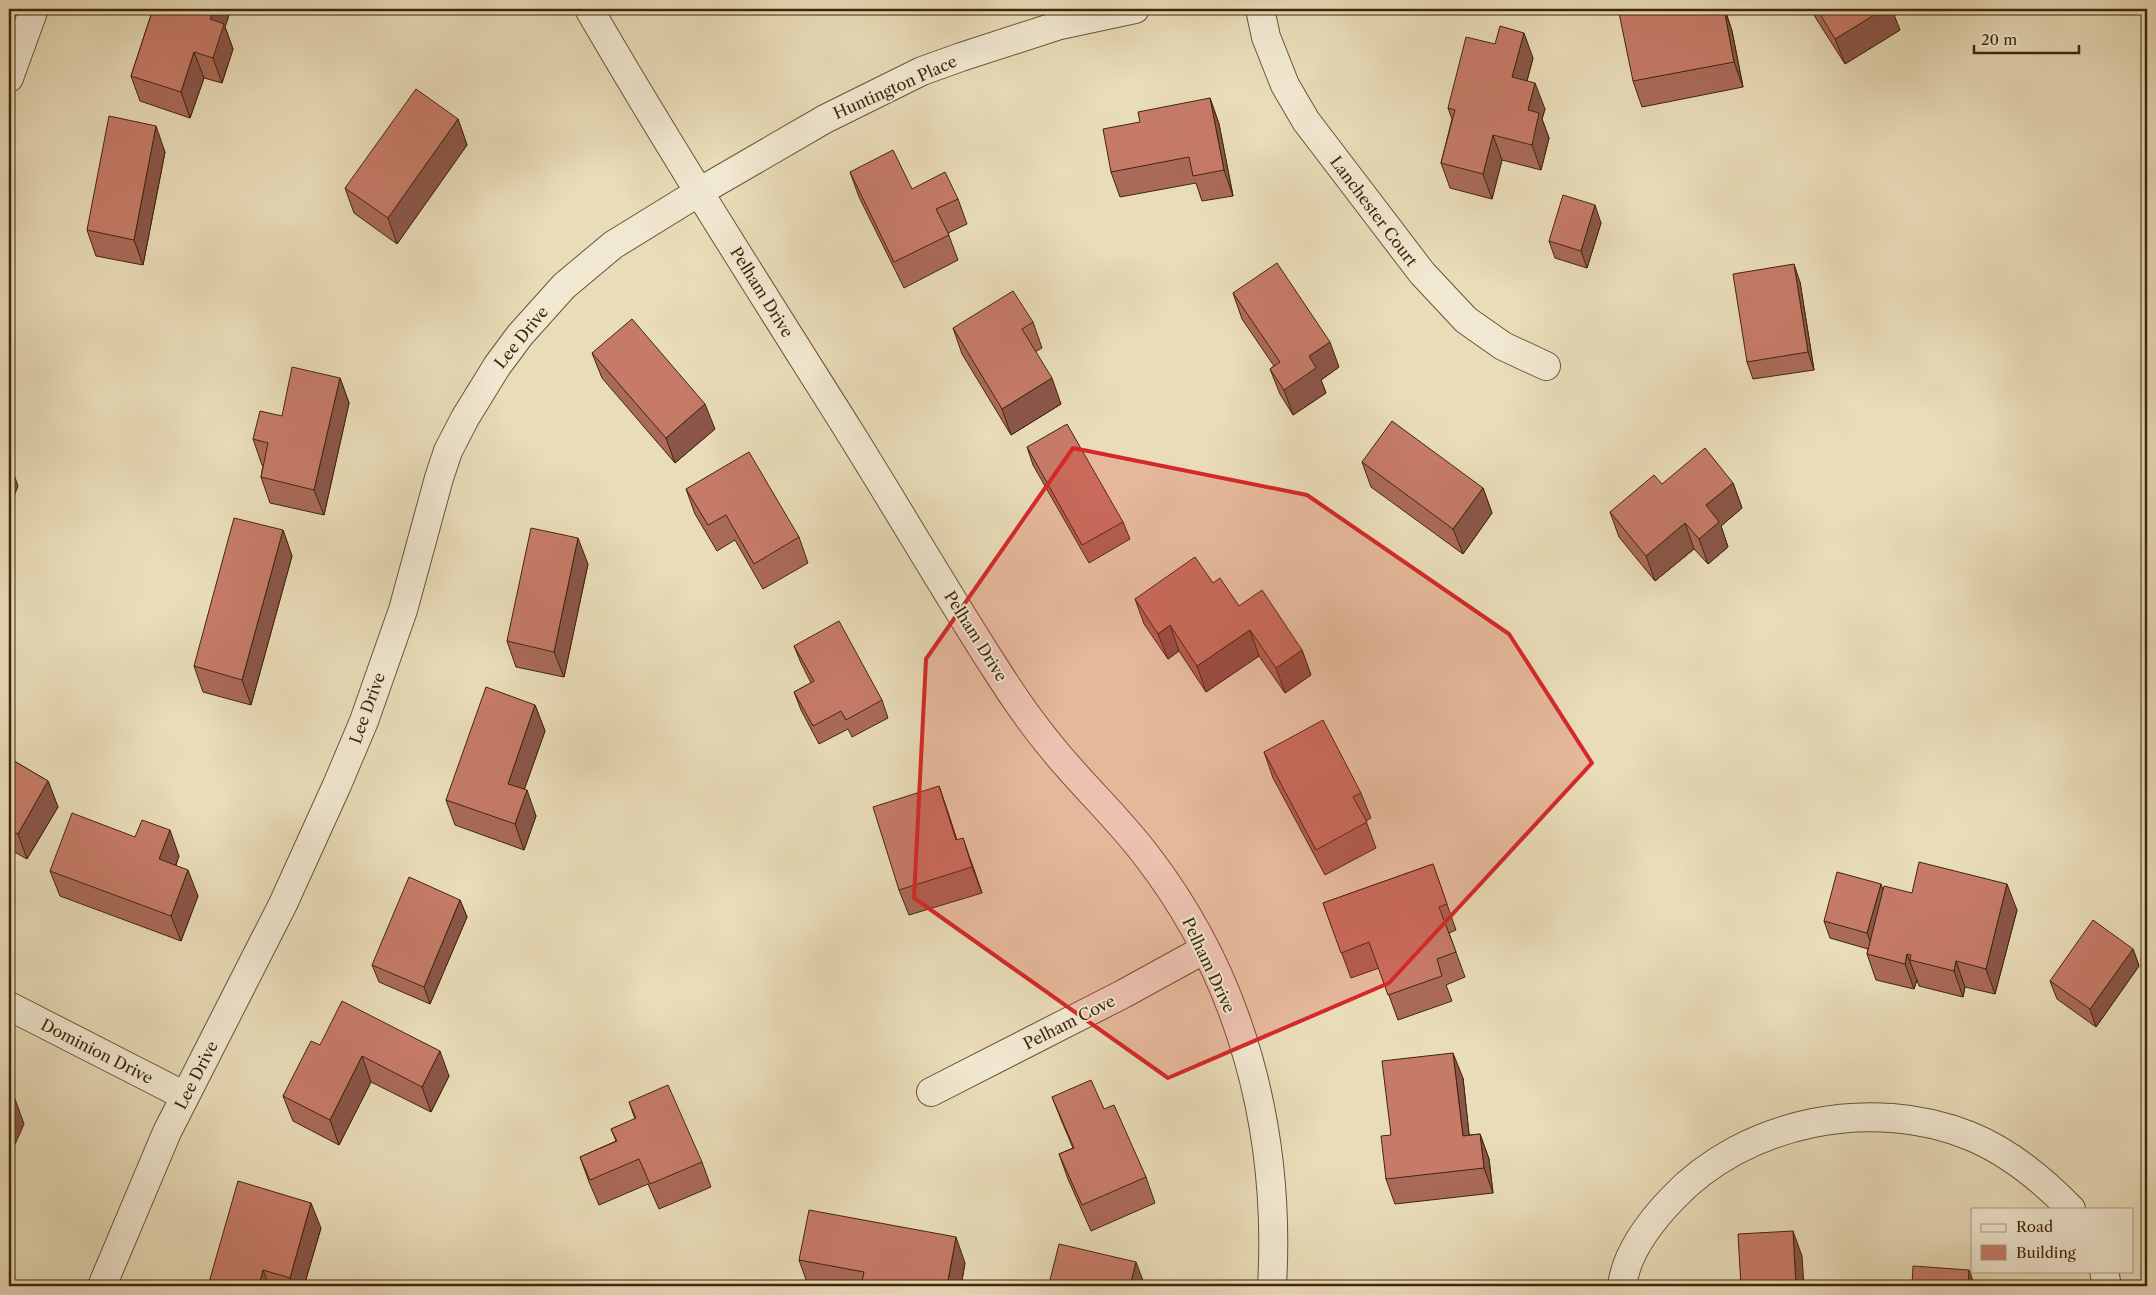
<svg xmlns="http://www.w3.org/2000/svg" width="2156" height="1295" viewBox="0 0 2156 1295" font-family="'Libre Caslon Text',serif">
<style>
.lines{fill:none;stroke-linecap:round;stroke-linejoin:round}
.minor-casing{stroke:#6a5435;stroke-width:30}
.minor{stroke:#f1e8d1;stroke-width:28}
.wall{fill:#aa6a59;stroke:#402609}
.shaded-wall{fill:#8b5649;stroke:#402609}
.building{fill:#c67b68;stroke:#402609}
.marked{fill:#d62828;fill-opacity:0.2;stroke:#d62828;stroke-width:4;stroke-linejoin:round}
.labels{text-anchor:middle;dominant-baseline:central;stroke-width:4;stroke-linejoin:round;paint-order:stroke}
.street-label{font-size:16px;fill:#402609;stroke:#f1e8d1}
</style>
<rect width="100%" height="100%" fill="#e9dcb8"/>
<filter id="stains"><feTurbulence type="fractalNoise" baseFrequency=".004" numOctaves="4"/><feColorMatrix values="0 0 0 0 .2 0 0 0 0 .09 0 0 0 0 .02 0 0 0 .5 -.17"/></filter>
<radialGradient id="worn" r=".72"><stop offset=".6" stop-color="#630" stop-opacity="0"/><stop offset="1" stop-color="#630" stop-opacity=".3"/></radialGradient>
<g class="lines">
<defs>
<g id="minor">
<path d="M589 9C672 152 761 291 849 431 899 511 946 592 997 671 1014 698 1033 725 1053 749 1083 786 1118 818 1146 855 1242 979 1281 1131 1272 1286"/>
<path d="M1260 9 1266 37 1285 85 1306 121 1422 273 1466 320 1503 346 1546 366"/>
<path d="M9 78 34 9"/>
<path d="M9 1006 185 1096"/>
<path d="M931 1092 1123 994 1205 949"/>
<path d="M2104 1271 2107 1286"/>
<path d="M102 1286 167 1132 283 904 337 785 364 721 403 610 439 478 448 451 465 418 497 366 520 335 564 286 613 245 699 192 825 119 922 71 961 57 1060 25 1135 9"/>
<path d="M1622 1286C1626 1253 1650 1222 1672 1199 1745 1121 1872 1096 1970 1136 2009 1152 2042 1179 2071 1209"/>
</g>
</defs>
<!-- minor casing -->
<use href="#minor" class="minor-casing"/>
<!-- minor -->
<use href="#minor" class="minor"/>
</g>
<!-- wall -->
<g class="wall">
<path d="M153 9H231L225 27 233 49 222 83 204 78 190 118 140 101 131 76Z"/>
<path d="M728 9H738L730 13Z"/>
<path d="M1705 9H1725L1732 31 1743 87 1642 107 1633 81Z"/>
<path d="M1810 9H1904L1894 15 1900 30 1845 64Z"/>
<path d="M1533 58 1527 81 1545 109 1542 119 1549 138 1541 170 1502 160 1492 199 1450 188 1441 163 1452 119 1448 108Z"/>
<path d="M1210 98 1219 124 1233 196 1202 201 1196 183 1120 197 1111 172 1140 122Z"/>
<path d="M458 119 467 145 397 244 354 213 345 188Z"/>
<path d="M165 152 143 265 96 256 87 230Z"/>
<path d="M850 172 912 189 958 199 967 224 948 233 958 260 904 288 859 197Z"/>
<path d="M1601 223 1587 268 1555 258 1549 241Z"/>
<path d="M1800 282 1814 370 1753 379 1747 362Z"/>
<path d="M1233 293 1339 367 1321 380 1326 393 1293 415 1280 394 1270 369 1274 366 1242 319Z"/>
<path d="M1033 322 1042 348 1035 352 1061 404 1011 435 962 354 953 328Z"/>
<path d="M592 353 715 429 675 463 602 378Z"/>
<path d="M340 378 349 403 324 515 270 503 261 477 263 465H262L253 439 282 416Z"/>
<path d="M1027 447 1123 522 1130 539 1089 563 1033 465Z"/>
<path d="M1362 462 1483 488 1492 513 1463 554 1371 487Z"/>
<path d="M1733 483 1742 508 1721 526 1728 547 1708 564 1694 549 1655 581 1619 537 1610 512Z"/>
<path d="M686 489 799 537 808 563 763 589 735 540 717 551 695 514Z"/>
<path d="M283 530 292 556 251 705 203 692 194 666Z"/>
<path d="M588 564 564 677 516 667 507 641Z"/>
<path d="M1213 583 1239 606 1302 650 1311 675 1285 693 1259 656 1206 692 1179 651 1168 659 1144 624 1135 599Z"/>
<path d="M794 646 882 700 888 718 852 737 848 729 819 744 801 710 794 692 811 683 801 663Z"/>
<path d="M535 705 545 731 524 790 536 816 524 850 455 825 446 800Z"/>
<path d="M1264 752 1361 793 1371 818 1366 821 1376 848 1325 875 1273 778Z"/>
<path d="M9 758 48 781 58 807 27 859 9 849Z"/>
<path d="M939 786 957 840 972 864 982 893 909 915 899 890Z"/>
<path d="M179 856 176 865 198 896 181 941 60 896 50 871Z"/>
<path d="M1433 864 1456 930 1449 933 1465 977 1446 985 1452 1001 1398 1020 1379 968 1351 978 1323 903Z"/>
<path d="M1883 889 2017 910 1995 994 1965 987 1963 997 1919 986 1917 980 1914 989 1876 980 1867 954 1868 949 1830 938 1824 921Z"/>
<path d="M460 900 467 917 430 1004 379 982 372 965Z"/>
<path d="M2133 949 2139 966 2096 1027 2057 999 2050 981Z"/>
<path d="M320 1045 449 1076 431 1112 371 1082 339 1145 293 1121 283 1096Z"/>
<path d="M1463 1078 1469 1135 1480 1134 1489 1159 1493 1193 1395 1204 1386 1179 1391 1135Z"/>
<path d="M1052 1097 1104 1109 1146 1177 1155 1203 1091 1231 1068 1179 1059 1154 1073 1148 1062 1122Z"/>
<path d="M629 1102 702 1162 711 1187 659 1209 648 1184 599 1205 589 1182 580 1157 616 1141 611 1129 635 1119Z"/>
<path d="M321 1228 304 1286H208Z"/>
<path d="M799 1260 965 1263 961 1286H813L808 1285Z"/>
</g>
<!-- shaded-wall -->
<g class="shaded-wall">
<path d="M214 9H231L225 27 233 49 222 83 213 58 210 19Z"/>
<path d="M1724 9 1732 31 1743 87 1734 62Z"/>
<path d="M1884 9H1904L1894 15 1900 30 1845 64 1835 39Z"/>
<path d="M1524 33 1533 58 1521 103 1512 77Z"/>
<path d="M194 52 204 78 190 118 181 92Z"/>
<path d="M1535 83 1545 109 1542 119 1549 138 1541 170 1532 145 1528 110Z"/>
<path d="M1210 98 1219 124 1233 196 1224 170Z"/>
<path d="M458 119 467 145 397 244 388 218Z"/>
<path d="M156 126 165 152 143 265 134 240Z"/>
<path d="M1493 135 1502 160 1492 199 1483 174Z"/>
<path d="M1595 205 1601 223 1587 268 1581 251Z"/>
<path d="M1794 264 1800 282 1814 370 1808 352Z"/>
<path d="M1330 342 1339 367 1321 380 1326 393 1293 415 1284 390 1309 356Z"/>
<path d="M340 378 349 403 324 515 314 490Z"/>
<path d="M1052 378 1061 404 1011 435 1002 409Z"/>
<path d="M705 404 715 429 675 463 666 438Z"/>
<path d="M9 460 18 486 9 509Z"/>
<path d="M1733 483 1742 508 1721 526 1728 547 1708 564 1699 539 1706 505Z"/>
<path d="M1483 488 1492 513 1463 554 1453 529Z"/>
<path d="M1685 523 1694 549 1655 581 1646 556Z"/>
<path d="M283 530 292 556 251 705 242 680Z"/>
<path d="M578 538 588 564 564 677 554 652Z"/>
<path d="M1170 625 1179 651 1168 659 1158 634Z"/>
<path d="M1250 630 1259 656 1206 692 1197 666Z"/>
<path d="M1302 650 1311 675 1285 693 1276 668Z"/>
<path d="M535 705 545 731 517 810 508 784Z"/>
<path d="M48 781 58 807 27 859 18 834Z"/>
<path d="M939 786 948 812 965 866 956 840Z"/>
<path d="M527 790 536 816 524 850 515 824Z"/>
<path d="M170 830 179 856 168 885 159 859Z"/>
<path d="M963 838 972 864 982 893 972 867Z"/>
<path d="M188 870 198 896 181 941 171 916Z"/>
<path d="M1881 884 1887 901 1874 951 1867 933Z"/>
<path d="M2007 884 2017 910 1995 994 1986 969Z"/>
<path d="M460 900 467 917 430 1004 424 987Z"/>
<path d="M2133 949 2139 966 2096 1027 2090 1009Z"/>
<path d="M1907 954 1917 980 1914 989 1905 964Z"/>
<path d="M1956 961 1965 987 1963 997 1954 971Z"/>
<path d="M440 1051 449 1076 431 1112 422 1087Z"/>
<path d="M1453 1053 1463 1078 1472 1161 1463 1136Z"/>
<path d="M362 1056 371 1082 339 1145 330 1120Z"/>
<path d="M15 1099 24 1124 9 1158V1113Z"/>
<path d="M1480 1134 1489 1159 1493 1193 1484 1168Z"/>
<path d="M311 1203 321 1228 304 1286H293L290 1278Z"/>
<path d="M1793 1231 1802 1256 1804 1286H1796Z"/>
<path d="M956 1237 965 1263 961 1286H947Z"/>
<path d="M1136 1262 1145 1286H1130Z"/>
<path d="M263 1270 269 1286H259Z"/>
<path d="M1969 1270 1975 1286H1968Z"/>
</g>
<!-- building -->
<g class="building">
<path d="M153 9H214L210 19 224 24 213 58 194 52 181 92 131 76Z"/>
<path d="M1640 9H1683L1684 13 1705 9H1724L1734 62 1633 81 1619 13Z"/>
<path d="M1817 9H1884L1835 39Z"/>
<path d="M1500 26 1524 33 1512 77 1535 83 1528 110 1539 113 1532 145 1493 135 1483 174 1441 163 1455 110 1448 108 1466 37 1495 44Z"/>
<path d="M416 89 458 119 388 218 345 188Z"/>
<path d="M1210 98 1224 170 1193 176 1189 157 1111 172 1103 129 1140 122 1138 112Z"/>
<path d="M109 116 156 126 134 240 87 230Z"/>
<path d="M893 150 912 189 945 172 958 199 936 209 949 235 894 262 850 172Z"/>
<path d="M1563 195 1595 205 1581 251 1549 241Z"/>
<path d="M1277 263 1330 342 1309 356 1316 368 1284 390 1270 369 1280 362 1233 293Z"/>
<path d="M1794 264 1808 352 1747 362 1733 274Z"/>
<path d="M1013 291 1033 322 1022 329 1052 378 1002 409 953 328Z"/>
<path d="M632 319 705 404 666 438 592 353Z"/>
<path d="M292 367 340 378 314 490 261 477 268 443 253 439 260 411 282 416Z"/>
<path d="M1392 421 1483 488 1453 529 1362 462Z"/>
<path d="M1067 424 1123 522 1082 545 1027 447Z"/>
<path d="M1705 448 1733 483 1706 505 1719 522 1699 539 1685 523 1646 556 1610 512 1654 475 1662 484Z"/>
<path d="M749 452 799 537 754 564 726 515 708 525 686 489Z"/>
<path d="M234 518 283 530 242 680 194 666Z"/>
<path d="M531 528 578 538 554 652 507 641Z"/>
<path d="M1195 557 1213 583 1220 578 1239 606 1262 590 1302 650 1276 668 1250 630 1197 666 1170 625 1158 634 1135 599Z"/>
<path d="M839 621 882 700 846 720 841 711 813 726 794 692 814 681 794 646Z"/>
<path d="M486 687 535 705 508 784 527 790 515 824 446 800Z"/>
<path d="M1323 720 1361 793 1353 797 1367 822 1316 850 1264 752Z"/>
<path d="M9 758 48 781 18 834 9 829Z"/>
<path d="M939 786 956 840 963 838 972 867 899 890 873 807Z"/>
<path d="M72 813 135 837 142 820 170 830 159 859 188 870 171 916 50 871Z"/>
<path d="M1919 862 2007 884 1986 969 1956 961 1954 971 1910 960 1911 955 1907 954 1905 964 1867 954 1884 886 1912 893Z"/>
<path d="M1433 864 1447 904 1439 907 1456 952 1437 959 1442 976 1388 995 1369 942 1341 953 1323 903Z"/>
<path d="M1837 872 1881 884 1867 933 1824 921Z"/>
<path d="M409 877 460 900 424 987 372 965Z"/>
<path d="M2093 920 2133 949 2090 1009 2050 981Z"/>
<path d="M342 1001 440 1051 422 1087 362 1056 330 1120 283 1096 311 1041 320 1045Z"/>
<path d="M1453 1053 1463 1136 1480 1134 1484 1168 1386 1179 1381 1136 1391 1135 1382 1061Z"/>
<path d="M1091 1080 1104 1109 1114 1105 1146 1177 1082 1205 1059 1154 1074 1148 1052 1097Z"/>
<path d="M668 1085 702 1162 650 1184 639 1159 590 1180 580 1157 617 1141 611 1129 636 1118 629 1102Z"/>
<path d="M9 1096 15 1099 9 1113Z"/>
<path d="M238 1181 311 1203 290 1278 263 1270 259 1286H208Z"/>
<path d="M809 1210 956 1237 947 1286H861L864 1272 799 1260Z"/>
<path d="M1793 1231 1796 1286H1741L1738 1234Z"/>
<path d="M1059 1244 1136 1262 1130 1286H1035L1036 1281 1049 1284Z"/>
<path d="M1913 1266 1969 1270 1968 1286H1912Z"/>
</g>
<!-- marked area -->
<path class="marked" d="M1073 448 1307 495 1509 634 1592 763 1389 983 1168 1078 914 898 926 659Z"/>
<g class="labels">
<!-- street labels -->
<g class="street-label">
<text transform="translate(895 87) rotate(-24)">Huntington Place</text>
<text transform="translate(1374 211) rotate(53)">Lanchester Court</text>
<text transform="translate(762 292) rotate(58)">Pelham Drive</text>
<text transform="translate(521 337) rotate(-51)">Lee Drive</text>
<text transform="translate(976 636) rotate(58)">Pelham Drive</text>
<text transform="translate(367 708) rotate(-70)">Lee Drive</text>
<text transform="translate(1209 965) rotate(65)">Pelham Drive</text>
<text transform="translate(1069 1022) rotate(-27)">Pelham Cove</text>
<text transform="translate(97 1051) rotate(27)">Dominion Drive</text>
<text transform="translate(196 1075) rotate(-63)">Lee Drive</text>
</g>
</g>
<!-- margin -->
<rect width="2156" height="1295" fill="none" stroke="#e9dcb8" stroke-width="30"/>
<rect x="10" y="10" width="2136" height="1275" fill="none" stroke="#402609" stroke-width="2.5"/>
<rect x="15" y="15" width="2126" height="1265" fill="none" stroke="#402609"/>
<!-- legend -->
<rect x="1971" y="1208" width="162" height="65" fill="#f1e8d1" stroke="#aa9a81"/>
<rect x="1981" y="1224" width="25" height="8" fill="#f1e8d1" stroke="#aa9a81"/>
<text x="2016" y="1232" font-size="15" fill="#402609">Road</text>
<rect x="1981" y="1245" width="25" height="15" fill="#c67b68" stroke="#aa9a81"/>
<text x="2016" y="1258" font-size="15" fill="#402609">Building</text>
<!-- scale -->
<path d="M1974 45v8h105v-8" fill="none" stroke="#402609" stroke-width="2.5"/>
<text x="1981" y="45" font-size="15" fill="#402609" stroke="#f1e8d1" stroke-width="4" paint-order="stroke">20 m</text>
<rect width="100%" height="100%" filter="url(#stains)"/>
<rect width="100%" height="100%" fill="url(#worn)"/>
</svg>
